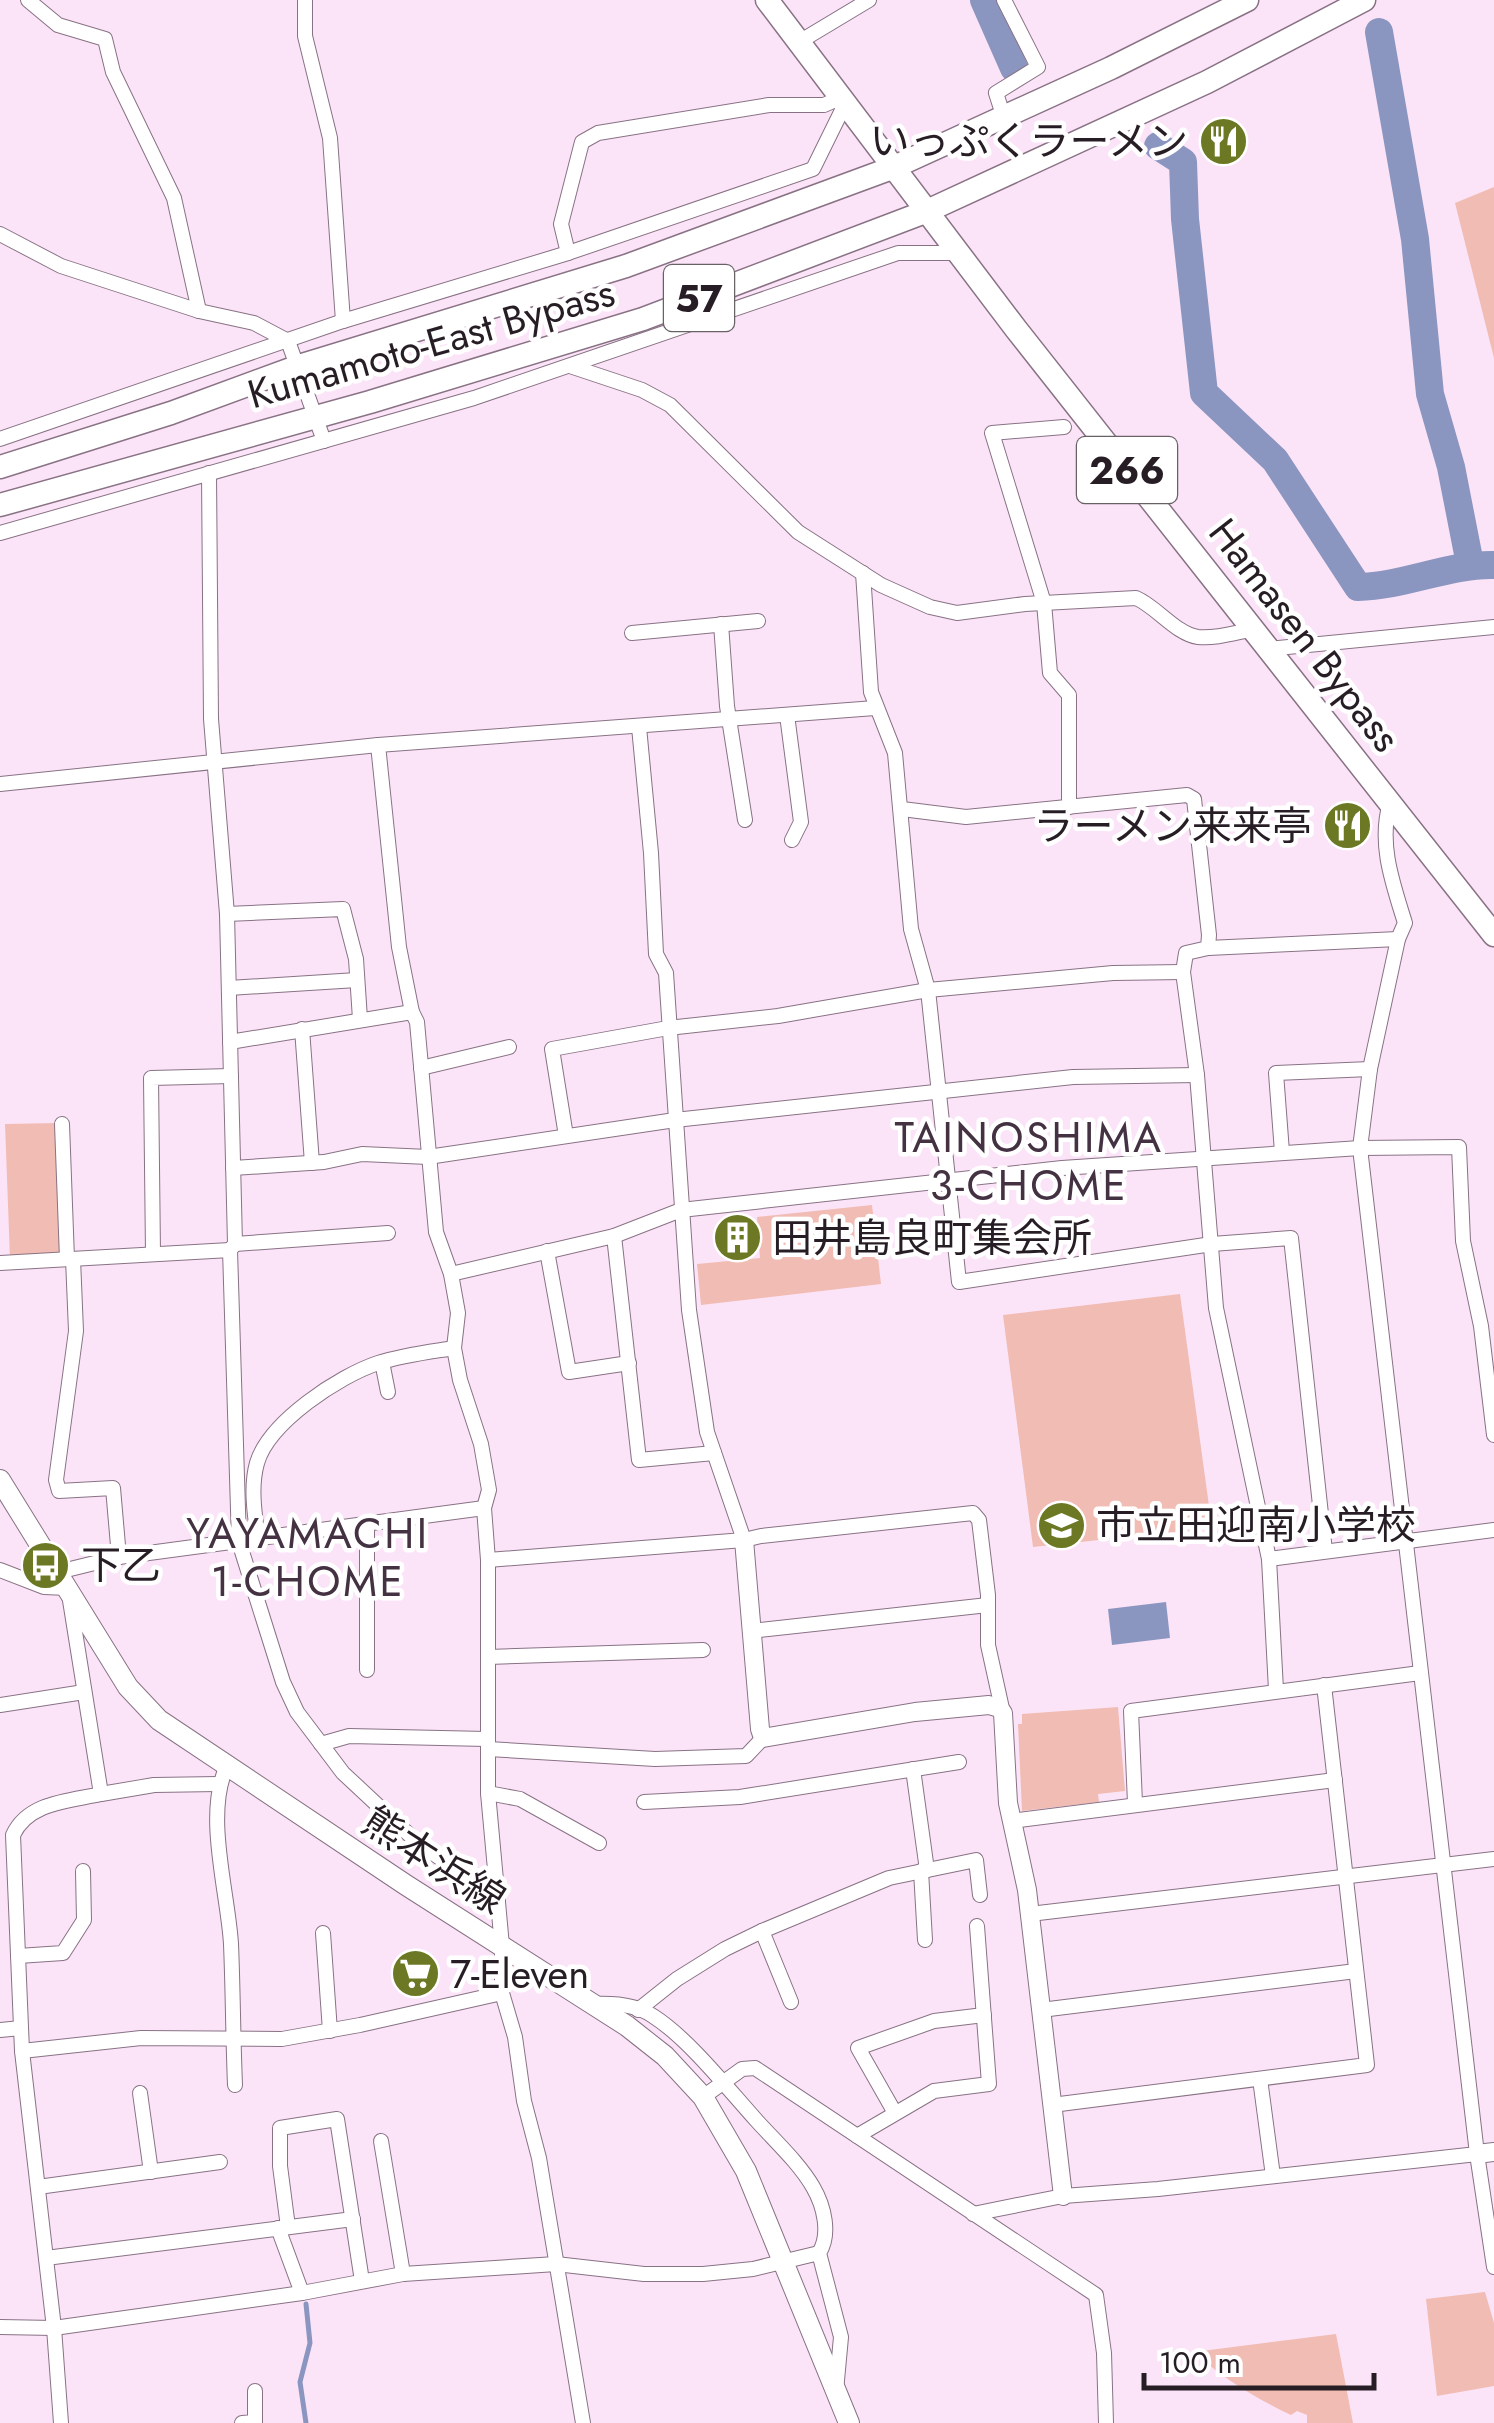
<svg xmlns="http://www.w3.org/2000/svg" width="1494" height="2423" viewBox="0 0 1494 2423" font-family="Jost,'Noto Sans JP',sans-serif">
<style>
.green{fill:#f1bcb3}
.water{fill:#8b96c0}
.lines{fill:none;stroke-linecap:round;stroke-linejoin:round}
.stream{stroke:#8b96c0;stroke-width:5}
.river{stroke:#8b96c0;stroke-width:28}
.minor-casing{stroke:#887284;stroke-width:16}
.tertiary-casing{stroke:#887284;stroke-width:20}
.secondary-casing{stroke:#887284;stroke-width:22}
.trunk-casing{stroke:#887284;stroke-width:25}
.minor{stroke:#fff;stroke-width:14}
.tertiary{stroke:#fff;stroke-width:18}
.secondary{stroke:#fff;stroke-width:20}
.trunk{stroke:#fff;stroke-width:22}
.labels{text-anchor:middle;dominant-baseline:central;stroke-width:9;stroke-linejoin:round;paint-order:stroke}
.shield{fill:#fff;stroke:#686266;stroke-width:2.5}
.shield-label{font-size:38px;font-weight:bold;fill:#271e25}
.poi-label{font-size:40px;fill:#271e25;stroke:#fff;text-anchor:start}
.street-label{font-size:40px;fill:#271e25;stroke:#fff}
.neighbourhood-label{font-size:42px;letter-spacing:2.5px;fill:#443242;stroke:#fff}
</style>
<rect width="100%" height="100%" fill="#fce4f8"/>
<!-- green -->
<g class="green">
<path d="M1494 187V358L1455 203Z"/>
<path d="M59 1123 64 1256 10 1259 5 1124Z"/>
<path d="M872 1205 881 1284 701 1305 697 1264 760 1258 757 1217Z"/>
<path d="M1180 1294 1212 1528 1033 1547 1003 1315Z"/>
<path d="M1118 1707 1125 1791 1098 1794 1099 1802 1022 1811 1018 1724H1022V1714Z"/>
<path d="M1485 2292 1494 2323V2386L1437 2396 1426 2299Z"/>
<path d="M1336 2334 1353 2423H1307V2415L1297 2411 1291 2415C1257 2399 1222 2378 1194 2352Z"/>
</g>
<!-- water -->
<path class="water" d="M1166 1602 1170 1638 1112 1645 1108 1609Z"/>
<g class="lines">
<!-- stream -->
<path class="stream" d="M306 2304 310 2343 300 2382 306 2423"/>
<!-- river -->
<g class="river">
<path d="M984 0 1014 68"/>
<path d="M1379 32 1415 239 1430 394 1451 467 1470 564"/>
<path d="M1158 146 1183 162 1185 219 1204 393 1275 460 1358 587C1405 586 1448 564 1494 565"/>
</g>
<defs>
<g id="minor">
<path d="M28 0 58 25 105 39 113 72 174 198 199 311"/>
<path d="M305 0V36L330 138 343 321"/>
<path d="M799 42 869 0"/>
<path d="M1004 118 996 93 1038 67 1004 0"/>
<path d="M0 234 61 266 199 311 254 323 288 341 324 441"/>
<path d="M568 253 561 224 582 142 598 133 769 105H824L842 97"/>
<path d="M570 366 642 390 670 405 798 532 881 585 930 607 957 613 1025 604 1136 598C1157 607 1176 634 1198 637 1216 639 1237 632 1255 629"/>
<path d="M1064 427 992 433 1044 603 1050 673 1069 695V807"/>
<path d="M0 439 343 321 568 253 813 169 846 102"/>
<path d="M209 473 211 719 227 914 235 1244 230 1250"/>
<path d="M0 533 474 398 898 253H957"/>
<path d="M863 573 871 692 895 753 911 929 928 990 959 1282 1212 1244 1291 1238 1325 1551"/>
<path d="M721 624 727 706 745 820"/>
<path d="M632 633 758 621"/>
<path d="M1268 649 1494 627"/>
<path d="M787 715 801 822 792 840"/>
<path d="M378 745 399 947 412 1012 417 1022 436 1232 451 1274 458 1313 454 1348 460 1380 481 1444 489 1490 484 1508 488 1560V1793L502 1946V1993L515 2037 524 2101 539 2158 583 2423"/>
<path d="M0 784 378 745 875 708"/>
<path d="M1390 803C1378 844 1393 884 1405 923L1398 939 1370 1069 1360 1148 1477 2154 1494 2267"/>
<path d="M902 809 966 817 1187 795 1194 799 1209 935 1208 948 1186 953 1183 972 1197 1075 1216 1308 1269 1559 1276 1690"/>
<path d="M227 914 343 909 356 959 360 1019"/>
<path d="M1208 948 1398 939"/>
<path d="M229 988 357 980"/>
<path d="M302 1029 312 1163"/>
<path d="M230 1042 412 1012"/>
<path d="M421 1068 509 1047"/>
<path d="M62 1124 67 1259"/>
<path d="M566 1136 552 1049 668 1028 778 1016 928 990 1113 973 1183 972"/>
<path d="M1282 1152 1276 1073 1370 1069"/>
<path d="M233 1168 324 1162 362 1154 428 1157 675 1120 1073 1077 1197 1075"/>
<path d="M614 1236 639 1460 714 1453"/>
<path d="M235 1244 388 1233"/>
<path d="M547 1251 569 1372 629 1363"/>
<path d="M153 1254 151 1078 231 1076"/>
<path d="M73 1259 76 1331 56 1480 59 1491 113 1488 119 1557"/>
<path d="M0 1263 230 1250 239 1542 283 1682 297 1712 343 1773 418 1843 498 1898"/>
<path d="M451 1274 614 1236 681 1210 1062 1168 1360 1148 1459 1147 1463 1241 1481 1326 1494 1435"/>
<path d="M382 1362 388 1392"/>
<path d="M367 1525V1670"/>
<path d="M258 1540C255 1515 250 1488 257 1463 269 1422 339 1376 378 1363 403 1355 429 1352 454 1348"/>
<path d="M744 1540 761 1536 973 1513 979 1520 988 1595V1645L1003 1713"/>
<path d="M1269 1559 1494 1530"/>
<path d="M488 1560 744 1540 707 1432 689 1310 666 973 656 954 651 853 639 727"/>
<path d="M0 1570 44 1587 68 1588 101 1794C69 1801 28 1802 13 1835L22 2051 54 2328 61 2423"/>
<path d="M58 1572 119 1557 484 1508"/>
<path d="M751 1631 988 1605"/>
<path d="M488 1657 703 1650"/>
<path d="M0 1705 84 1692"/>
<path d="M321 1744 349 1736 487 1739"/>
<path d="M488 1749 655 1759 746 1756 763 1738"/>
<path d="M227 1766C204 1814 228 1892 231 1944 233 1991 233 2038 235 2085"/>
<path d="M913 1769 927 1870"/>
<path d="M488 1793 520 1799 599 1843"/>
<path d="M101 1794 154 1785 218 1784"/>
<path d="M644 1802 740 1797 959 1762"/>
<path d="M1135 1803 1131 1711 1420 1673"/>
<path d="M1011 1821 1335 1780"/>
<path d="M921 1871 925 1940"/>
<path d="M1030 1914 1494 1859"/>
<path d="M762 1931 791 2002"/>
<path d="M323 1933 330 2031"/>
<path d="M18 1956 63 1953 84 1920 83 1871"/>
<path d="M593 2004C613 2003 636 2004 653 2016 689 2039 728 2089 757 2121 776 2142 799 2163 813 2187 824 2206 831 2234 819 2253L841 2337 836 2391"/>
<path d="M638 2010 677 1979 725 1949 762 1931 889 1878 976 1860 980 1895"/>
<path d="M1041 2010 1356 1971"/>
<path d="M0 2030 21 2028"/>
<path d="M22 2051 141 2038 282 2039 360 2025 502 1993"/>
<path d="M1260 2079 1273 2176"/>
<path d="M140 2093 151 2172"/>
<path d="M703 2097 742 2069 755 2068 1096 2295 1104 2353 1106 2423"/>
<path d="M1052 2105 1367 2065 1324 1685"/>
<path d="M895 2113 858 2048 934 2021 984 2015"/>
<path d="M857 2136 934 2091 989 2084 977 1926"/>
<path d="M381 2141 403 2274"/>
<path d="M38 2187 220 2162"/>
<path d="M973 2214 1063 2196 1158 2189 1477 2154"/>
<path d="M288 2227 280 2166V2128L337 2119 362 2281"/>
<path d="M278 2228 302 2293"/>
<path d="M46 2258 353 2219"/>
<path d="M0 2327 54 2328 302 2293 403 2274 556 2264 644 2274H703L753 2269 819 2253"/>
<path d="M242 2423 255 2422V2391"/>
</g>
<g id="tertiary">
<path d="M744 1540 760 1729 763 1738 915 1712 989 1705 999 1708 1003 1713 1008 1803 1027 1890 1063 2196"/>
<path d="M1477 2154 1494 2152"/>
</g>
<path id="secondary" d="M0 1480 128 1687 159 1720 406 1885 627 2026 665 2056 703 2097 746 2171 849 2423"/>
<g id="trunk">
<path d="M767 0 1016 329 1494 935"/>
<path d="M0 467 171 413 299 366 626 266 892 168 1111 68 1247 0"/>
<path d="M0 505 370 402 643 319 925 212 1207 82 1364 0"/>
</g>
</defs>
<!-- minor casing -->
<use href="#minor" class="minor-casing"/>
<!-- tertiary casing -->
<use href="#tertiary" class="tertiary-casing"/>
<!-- secondary casing -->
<use href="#secondary" class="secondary-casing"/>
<!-- trunk casing -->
<use href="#trunk" class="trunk-casing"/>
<!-- minor -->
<use href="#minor" class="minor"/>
<!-- tertiary -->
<use href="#tertiary" class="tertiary"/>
<!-- secondary -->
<use href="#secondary" class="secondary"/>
<!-- trunk -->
<use href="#trunk" class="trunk"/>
</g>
<!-- icons -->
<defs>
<symbol id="restaurant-disc" viewBox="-11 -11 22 22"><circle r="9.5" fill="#6c7824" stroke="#fff"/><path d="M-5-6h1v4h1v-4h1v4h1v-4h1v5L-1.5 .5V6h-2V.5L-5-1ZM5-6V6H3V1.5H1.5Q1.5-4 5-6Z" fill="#fff"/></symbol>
<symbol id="building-disc" viewBox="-11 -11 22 22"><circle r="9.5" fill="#6c7824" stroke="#fff"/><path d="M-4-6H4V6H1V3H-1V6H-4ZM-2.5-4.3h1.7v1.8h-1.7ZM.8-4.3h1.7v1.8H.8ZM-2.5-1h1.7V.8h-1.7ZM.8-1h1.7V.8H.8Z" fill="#fff"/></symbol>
<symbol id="school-disc" viewBox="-11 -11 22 22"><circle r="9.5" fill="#6c7824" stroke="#fff"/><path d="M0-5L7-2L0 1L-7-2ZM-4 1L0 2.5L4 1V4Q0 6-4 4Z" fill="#fff"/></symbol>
<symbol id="bus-disc" viewBox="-11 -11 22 22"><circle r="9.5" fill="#6c7824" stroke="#fff"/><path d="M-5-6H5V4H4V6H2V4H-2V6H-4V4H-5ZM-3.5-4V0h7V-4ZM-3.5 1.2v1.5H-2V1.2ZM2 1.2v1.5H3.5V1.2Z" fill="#fff"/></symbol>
<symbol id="supermarket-disc" viewBox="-11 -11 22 22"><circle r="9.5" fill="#6c7824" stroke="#fff"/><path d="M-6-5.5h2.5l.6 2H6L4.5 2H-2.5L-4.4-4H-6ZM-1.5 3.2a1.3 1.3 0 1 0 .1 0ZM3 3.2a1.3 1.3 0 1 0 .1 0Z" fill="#fff"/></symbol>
</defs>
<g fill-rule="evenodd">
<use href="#restaurant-disc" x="1196" y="114" width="55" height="55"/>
<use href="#restaurant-disc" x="1320" y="798" width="55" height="55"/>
<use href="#building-disc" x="710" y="1210" width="55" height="55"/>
<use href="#school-disc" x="1034" y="1498" width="55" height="55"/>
<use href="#bus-disc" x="18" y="1538" width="55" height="55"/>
<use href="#supermarket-disc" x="388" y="1946" width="55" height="55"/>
</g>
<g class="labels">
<!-- shield labels -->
<g class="shield">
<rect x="664" y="265" width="70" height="66" rx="8"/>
<rect x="1077" y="437" width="100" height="66" rx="8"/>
</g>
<g class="shield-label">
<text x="699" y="298">57</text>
<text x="1127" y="470">266</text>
</g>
<!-- poi labels -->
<g class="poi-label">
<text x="1188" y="141" text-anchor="end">いっぷくラーメン</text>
<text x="1312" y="826" text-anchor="end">ラーメン来来亭</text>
<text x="772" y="1238">田井島良町集会所</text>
<text x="1096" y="1525">市立田迎南小学校</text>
<text x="81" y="1565">下乙</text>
<text x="450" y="1974">7-Eleven</text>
</g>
<!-- street labels -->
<g class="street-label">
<text transform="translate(431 343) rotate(-16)">Kumamoto-East Bypass</text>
<text transform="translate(1305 635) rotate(52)">Hamasen Bypass</text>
<text transform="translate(434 1860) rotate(33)">熊本浜線</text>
</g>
<!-- neighbourhood labels -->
<g class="neighbourhood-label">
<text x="1029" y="1137">TAINOSHIMA<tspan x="1029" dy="48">3-CHOME</tspan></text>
<text x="308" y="1533">YAYAMACHI<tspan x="308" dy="48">1-CHOME</tspan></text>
</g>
</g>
<!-- scale -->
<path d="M1144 2373v15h230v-15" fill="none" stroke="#271e25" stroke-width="5"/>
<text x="1159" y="2373" font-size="30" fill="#271e25" stroke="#ffffff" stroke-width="8" paint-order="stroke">100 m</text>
</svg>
